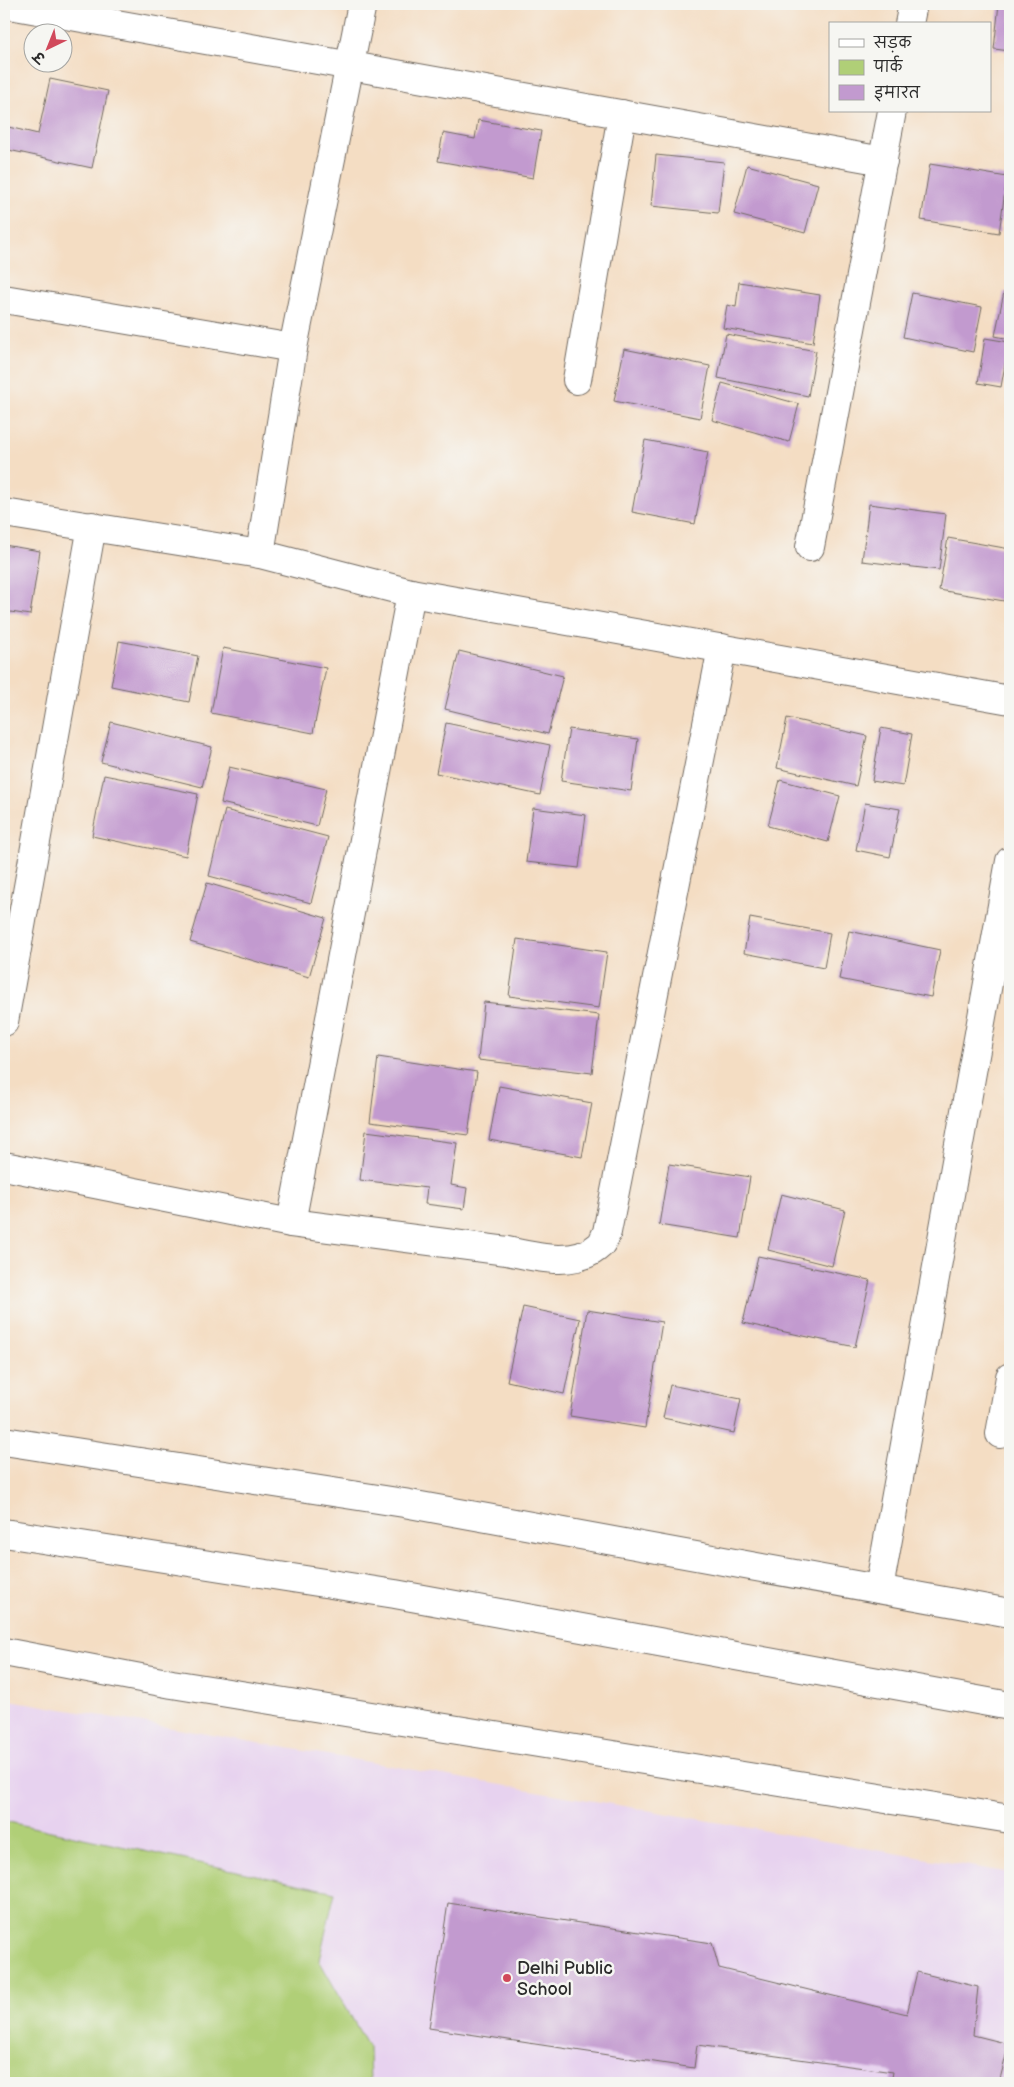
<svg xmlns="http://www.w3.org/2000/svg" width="1014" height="2087" viewBox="0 0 1014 2087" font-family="'Balsamiq Sans','Playpen Sans Deva',sans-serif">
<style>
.built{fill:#e7d2ef}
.green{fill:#b0cf77;stroke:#6e7d51}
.building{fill:#c29acf}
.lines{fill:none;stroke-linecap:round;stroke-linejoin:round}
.minor-casing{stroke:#716960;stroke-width:30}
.tertiary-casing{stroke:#716960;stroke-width:30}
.minor{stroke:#fff;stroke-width:28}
.tertiary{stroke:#fff;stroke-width:28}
.poi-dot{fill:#d1495b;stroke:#f6f6f2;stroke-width:2}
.labels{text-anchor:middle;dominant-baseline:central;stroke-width:5;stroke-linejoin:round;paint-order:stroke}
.poi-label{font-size:18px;fill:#2b2b2b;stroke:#f6f6f2;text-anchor:start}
</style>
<rect width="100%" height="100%" fill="#f6f6f2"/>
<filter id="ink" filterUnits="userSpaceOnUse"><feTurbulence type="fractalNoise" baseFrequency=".02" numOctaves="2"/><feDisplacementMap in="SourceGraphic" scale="10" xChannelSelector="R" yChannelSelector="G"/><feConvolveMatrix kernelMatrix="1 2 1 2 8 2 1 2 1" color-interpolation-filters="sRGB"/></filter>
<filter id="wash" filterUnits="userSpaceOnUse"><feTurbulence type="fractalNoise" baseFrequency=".0096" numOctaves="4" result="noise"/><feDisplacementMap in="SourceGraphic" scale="20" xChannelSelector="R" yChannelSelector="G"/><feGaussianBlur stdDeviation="1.12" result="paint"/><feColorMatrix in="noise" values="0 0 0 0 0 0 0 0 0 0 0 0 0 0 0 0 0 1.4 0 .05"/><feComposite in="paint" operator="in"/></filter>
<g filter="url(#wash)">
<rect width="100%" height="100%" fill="#f4ddc3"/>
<!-- built -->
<path class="built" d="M4 1699 1010 1873V2083H4Z"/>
<!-- green -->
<path class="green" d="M4 1821 335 1892 319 1960 369 2048 370 2083H4Z"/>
<g id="blocks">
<!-- building -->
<g class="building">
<path d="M999 4H1010V51L994 49Z"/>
<path d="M50 79 108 91 92 168 4 149V126L38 134Z"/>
<path d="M478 120 541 131 533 178 438 161 443 133 475 139Z"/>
<path d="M656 155 724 162 718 213 651 206Z"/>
<path d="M930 164 1007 177 999 233 921 220Z"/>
<path d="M747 165 818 184 805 233 734 214Z"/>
<path d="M739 282 820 295 813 343 723 328 727 305 736 307Z"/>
<path d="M1004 292 1010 293V339L995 336Z"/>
<path d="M912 293 982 307 973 352 903 337Z"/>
<path d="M726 334 816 351 808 396 718 378Z"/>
<path d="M985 338 1009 342 1001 387 978 383Z"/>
<path d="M624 349 710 366 700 418 614 401Z"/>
<path d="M722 383 799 404 789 442 712 420Z"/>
<path d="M645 440 708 452 695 524 632 512Z"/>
<path d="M869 504 946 514 939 570 862 561Z"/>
<path d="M948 538 1010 549V602L939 590Z"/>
<path d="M4 545 40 551 30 615 4 611Z"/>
<path d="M119 641 198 656 189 702 111 686Z"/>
<path d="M223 648 326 668 313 733 211 713Z"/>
<path d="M459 651 563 676 548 734 445 709Z"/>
<path d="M787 718 867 736 856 786 777 768Z"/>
<path d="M111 722 212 747 202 787 101 762Z"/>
<path d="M446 723 550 745 540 795 436 773Z"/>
<path d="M881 728 912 734 903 786 872 781Z"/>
<path d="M569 729 638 739 631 791 561 781Z"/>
<path d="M229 767 326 789 317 826 221 803Z"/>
<path d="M104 775 198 794 186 856 92 836Z"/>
<path d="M780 780 840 796 828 842 768 826Z"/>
<path d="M865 803 900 809 890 857 856 850Z"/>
<path d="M533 808 586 815 579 868 526 862Z"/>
<path d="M225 810 328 837 311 903 209 876Z"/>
<path d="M207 883 326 918 309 977 190 942Z"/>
<path d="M750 918 830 933 824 968 744 953Z"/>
<path d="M849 931 940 950 931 997 839 979Z"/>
<path d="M517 939 607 952 599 1008 509 996Z"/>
<path d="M484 1002 599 1015 592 1073 478 1060Z"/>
<path d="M378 1057 477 1072 468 1135 370 1122Z"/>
<path d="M499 1086 592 1103 582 1157 489 1140Z"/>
<path d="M366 1131 457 1143 451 1185 467 1188 464 1209 425 1204 427 1188 360 1180Z"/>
<path d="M669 1164 750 1177 740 1238 659 1225Z"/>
<path d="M781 1194 845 1210 832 1266 768 1250Z"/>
<path d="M758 1256 870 1280 855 1347 743 1323Z"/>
<path d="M523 1307 580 1319 564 1394 507 1381Z"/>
<path d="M587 1310 662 1322 645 1428 570 1416Z"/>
<path d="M670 1385 741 1399 734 1433 663 1418Z"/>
<path d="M448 1903 712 1943 719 1968 907 2014 917 1972 978 1987 973 2035 1009 2044 999 2083H891L893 2072 697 2045 694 2068 429 2028Z"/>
</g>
</g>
</g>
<g filter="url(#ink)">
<use href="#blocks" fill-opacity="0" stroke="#716960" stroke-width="1"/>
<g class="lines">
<defs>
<g id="minor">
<path d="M4 4 883 161"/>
<path d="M909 24 913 4"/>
<path d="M4 299 293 348"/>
<path d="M577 380 622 114"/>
<path d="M4 513 260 554 411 593 1010 700"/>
<path d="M810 547 892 111"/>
<path d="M260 554 293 348 362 4"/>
<path d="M4 1022 92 526"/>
<path d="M4 1166 291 1223 507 1251C535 1257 576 1268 600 1245 603 1242 605 1236 607 1232L722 648"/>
<path d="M291 1223 411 593"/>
<path d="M1000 1434 1010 1377"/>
<path d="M879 1589 1010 861"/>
<path d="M4 1652 172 1684 1010 1819"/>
</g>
<g id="tertiary">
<path d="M4 1441 404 1503 1010 1613"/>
<path d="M4 1533 395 1594 1010 1706"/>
</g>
</defs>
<!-- minor casing -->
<use href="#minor" class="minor-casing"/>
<!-- tertiary casing -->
<use href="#tertiary" class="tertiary-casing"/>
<!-- minor -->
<use href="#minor" class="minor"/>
<!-- tertiary -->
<use href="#tertiary" class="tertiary"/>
</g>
</g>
<!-- markers -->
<circle class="poi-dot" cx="507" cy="1978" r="5"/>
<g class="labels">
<!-- poi labels -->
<g class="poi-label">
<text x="517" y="1968">Delhi Public<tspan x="517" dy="21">School</tspan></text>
</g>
</g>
<!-- margin -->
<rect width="1014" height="2087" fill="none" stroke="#f6f6f2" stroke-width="20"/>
<!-- legend -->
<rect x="829" y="22" width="162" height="90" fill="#f6f6f2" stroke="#a5a5a2"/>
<rect x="839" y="39" width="25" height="8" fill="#ffffff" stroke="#a5a5a2"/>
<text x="874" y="48" font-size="15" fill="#2b2b2b">सड़क</text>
<rect x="839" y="60" width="25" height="15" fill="#b0cf77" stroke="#a5a5a2"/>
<text x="874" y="72" font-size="15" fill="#2b2b2b">पार्क</text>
<rect x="839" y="85" width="25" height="15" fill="#c29acf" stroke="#a5a5a2"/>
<text x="874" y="98" font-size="15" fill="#2b2b2b">इमारत</text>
<!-- north arrow -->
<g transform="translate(48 48) rotate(223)"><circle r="24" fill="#f6f6f2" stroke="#a5a5a2"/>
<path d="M0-4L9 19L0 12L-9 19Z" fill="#d1495b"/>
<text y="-8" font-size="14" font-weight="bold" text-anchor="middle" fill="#2b2b2b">उ</text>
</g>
</svg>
